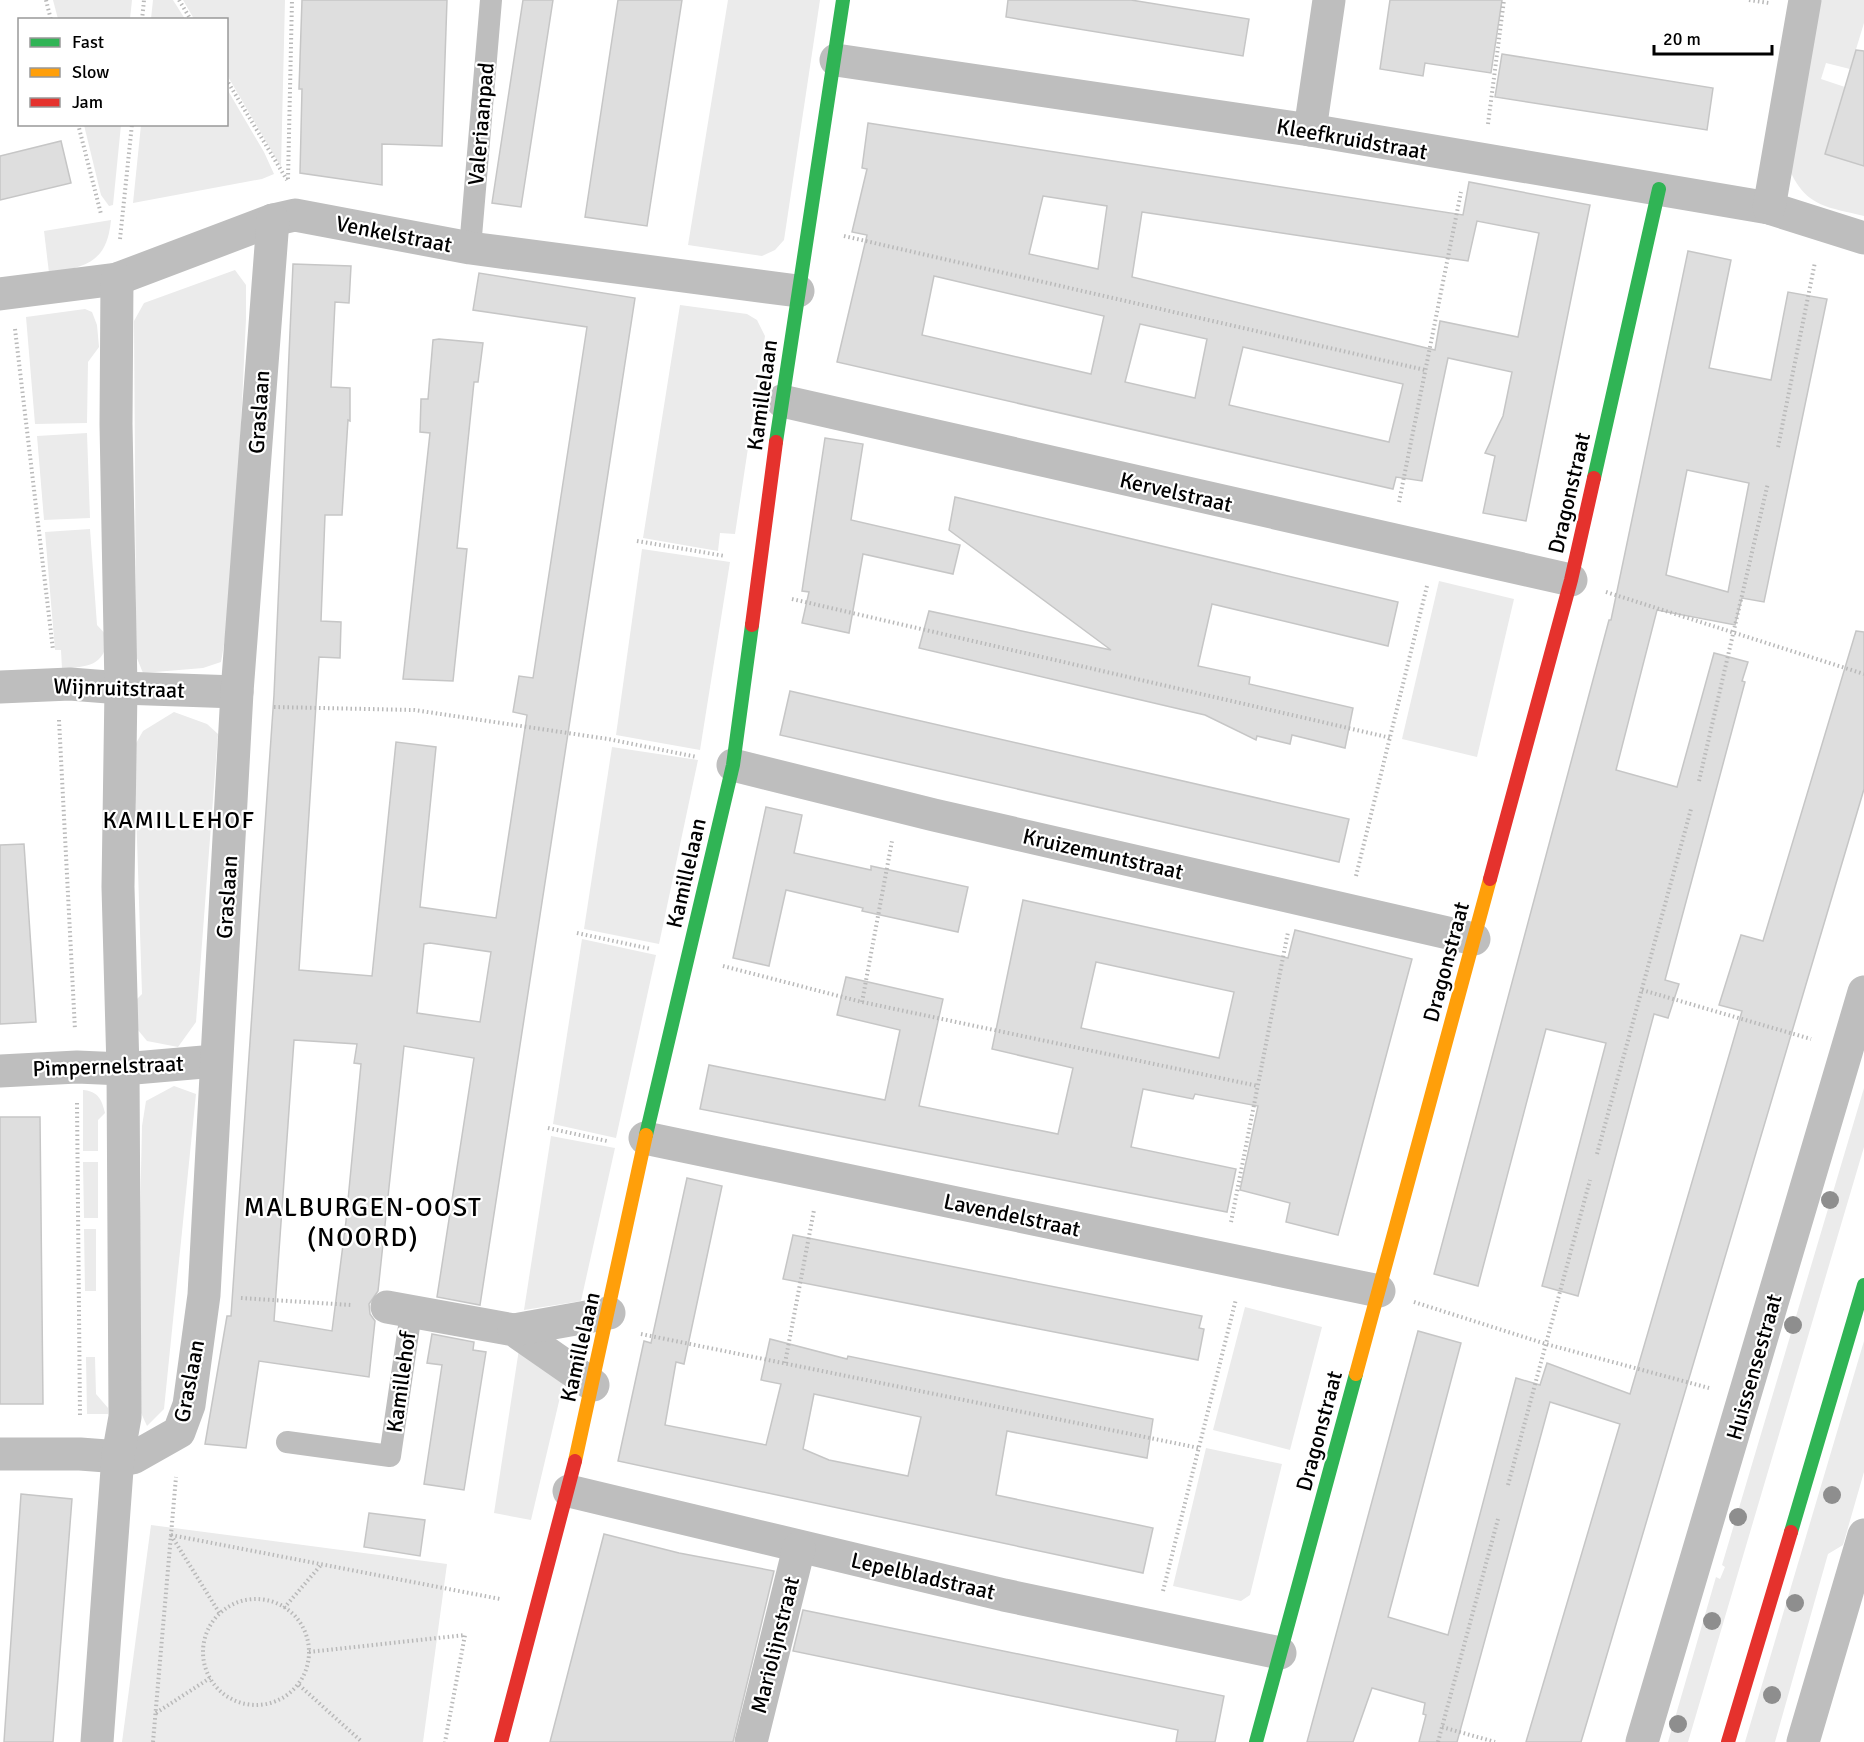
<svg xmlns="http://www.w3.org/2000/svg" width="1864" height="1742" viewBox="0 0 1864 1742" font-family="Signika,sans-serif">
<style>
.green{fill:#ebebeb}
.building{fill:#dedede;stroke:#c6c6c6;stroke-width:1.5;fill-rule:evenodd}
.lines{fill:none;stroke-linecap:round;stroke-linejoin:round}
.path{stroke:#b9b9b9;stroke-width:4;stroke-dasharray:1.5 3;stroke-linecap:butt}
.lane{stroke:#bebebe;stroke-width:22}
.street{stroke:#bebebe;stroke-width:33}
.fast{stroke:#30b455;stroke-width:14}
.slow{stroke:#ff9f0a;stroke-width:14}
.jam{stroke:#e5322d;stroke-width:14}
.tree{fill:#8e8e8e}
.labels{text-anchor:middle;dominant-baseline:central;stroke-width:4.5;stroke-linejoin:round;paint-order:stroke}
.street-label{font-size:22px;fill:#000;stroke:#fff}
.neighbourhood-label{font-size:24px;letter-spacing:1.5px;fill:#000;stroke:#fff}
.quarter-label{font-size:26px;letter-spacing:1.5px;fill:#000;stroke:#fff}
</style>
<rect width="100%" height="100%" fill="#fff"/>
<!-- green -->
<g class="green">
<path d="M53 0H132L130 19H58Z"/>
<path d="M153 0H173L185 19H151Z"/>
<path d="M183 0H285L281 167 227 75 226 20 194 19Z"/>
<path d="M728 0H820L784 240 775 250 762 256 688 245Z"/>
<path d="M1818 0H1864V23L1850 69 1826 63 1821 79 1845 87 1825 154 1864 166V216C1829 207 1808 208 1791 173Z"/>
<path d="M227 89 264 152 274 174 262 179 133 203 141 125 226 124Z"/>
<path d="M84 125H121L113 205 109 206 101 195Z"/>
<path d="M111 220C107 262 87 267 49 273L44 231Z"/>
<path d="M235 270 246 285V319L233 592 221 662 203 668 143 673 132 646 136 618 134 321 144 303Z"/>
<path d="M680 305 747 314 757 320 765 336 735 534 720 533 718 551 643 538Z"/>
<path d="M85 309 92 312 97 325 99 347 88 362 87 423 35 424 26 317Z"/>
<path d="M87 433 90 518 44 520 37 436Z"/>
<path d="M90 529 97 625 108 637C104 667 88 666 62 669L61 650H55L45 532Z"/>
<path d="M642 549 730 562 700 750 616 735Z"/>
<path d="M1439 581 1514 599 1477 757 1402 739Z"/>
<path d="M174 712 207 724 218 734 196 1022 178 1047 147 1041 138 1030 130 1006 142 994 134 747 143 731Z"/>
<path d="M612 747 698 760 659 944 584 929Z"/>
<path d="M582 939 656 955 616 1138 553 1124Z"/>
<path d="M174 1086 196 1094 164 1409 147 1426 136 1402 142 1126 146 1101Z"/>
<path d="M1864 1088V1147L1688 1742H1668L1716 1577 1720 1579 1725 1567 1722 1565Z"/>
<path d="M83 1090C98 1091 102 1100 105 1113L98 1120V1151H83Z"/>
<path d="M551 1136 615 1148 581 1301 524 1310Z"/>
<path d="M83 1162H98V1218H84Z"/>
<path d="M84 1229H96V1291H85Z"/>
<path d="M1245 1307 1322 1327 1290 1450 1213 1430Z"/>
<path d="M1864 1341V1472L1843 1545 1828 1554 1775 1742H1745Z"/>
<path d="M519 1349 565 1376 531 1520 494 1513Z"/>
<path d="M86 1357H95L96 1394 108 1408V1414H87Z"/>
<path d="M1206 1448 1282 1464 1250 1595 1241 1601 1173 1586Z"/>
<path d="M151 1525 447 1564 423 1742H122Z"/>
</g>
<!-- building -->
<g class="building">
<path d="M302 0H447L442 146 382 144V185L300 173 302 89H299Z"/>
<path d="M523 0H553L521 207 492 203Z"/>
<path d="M618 0H682L647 226 585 217Z"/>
<path d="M1008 0H1131L1249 19 1243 56 1006 17Z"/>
<path d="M1390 0H1502L1491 73 1425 63 1423 76 1380 69Z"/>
<path d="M1856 50 1864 51V166L1825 154Z"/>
<path d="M1502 54 1713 88 1707 130 1495 97Z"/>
<path d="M868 123 1463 215 1469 182 1590 205 1526 521 1483 513 1495 456 1485 453 1503 416 1512 372 1448 358 1422 481 1396 477 1393 489 837 362 867 235 852 232 867 169 862 168ZM1043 196 1107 206 1098 269 1029 254ZM1142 212 1468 261 1477 221 1539 233 1518 337 1440 321 1435 350 1132 277ZM934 276 1104 316 1091 374 922 335ZM1140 324 1207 339 1195 398 1125 382ZM1243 347 1403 384 1389 442 1229 405Z"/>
<path d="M61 141 71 183 0 200V156Z"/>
<path d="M1688 251 1731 260 1709 368 1771 380 1788 292 1827 299 1764 602 1742 598 1735 625 1657 610 1616 770 1677 787 1714 653 1748 662 1742 681 1745 682 1665 980 1679 984 1668 1018 1654 1014 1578 1296 1542 1286 1606 1043 1546 1029 1478 1286 1434 1274 1609 620H1611ZM1687 470 1749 483 1728 592 1666 575Z"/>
<path d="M293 264 351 266 349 303 335 302 331 387 350 388V421L348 420 342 515H325L321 621 341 622 340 658 319 657 299 970 372 976 396 742 436 747 420 907 496 918 527 715 513 712 519 676 533 678 587 327 473 310 479 273 635 298 480 1305 437 1297 474 1058 404 1046 378 1291 369 1304 370 1314 375 1321 369 1377 259 1361 246 1448 205 1444 227 1316H231L274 695ZM430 943 491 952 480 1022 417 1013 424 944ZM294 1040 357 1044 354 1063 361 1064 346 1221 332 1331 274 1321Z"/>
<path d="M439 339 483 343 478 382H474L457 548 467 549 453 681 403 679 430 433 420 432 421 399H428L433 340Z"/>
<path d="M825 438 863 444 851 520 960 545 953 574 863 554 849 633 802 623 809 592 802 591Z"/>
<path d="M955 497 1398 602 1388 646 1212 604 1198 666 1250 677 1249 684 1353 708 1345 748 1292 735 1290 744 1257 736 1256 740 1205 715 919 648 929 611 1111 650 949 530Z"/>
<path d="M1856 631 1864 632V789L1581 1742H1526L1620 1424 1550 1402 1457 1742H1419L1426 1715 1423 1714 1425 1703 1372 1688 1353 1742H1307L1418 1331 1461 1343 1388 1617 1448 1635 1516 1378 1540 1385 1547 1363 1630 1394 1742 1011 1719 1005 1741 935 1763 941Z"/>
<path d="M790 691 1349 819 1339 862 780 735Z"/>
<path d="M766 807 802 815 794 853 871 870V866L968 887 958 932 862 911 863 908 786 890 769 966 733 958Z"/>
<path d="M24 844 36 1022 0 1024V845Z"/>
<path d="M1023 900 1288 958 1295 930 1412 959 1338 1235 1286 1222 1290 1203 1240 1190 1258 1106 1195 1094 1193 1099 1143 1089 1131 1147 1236 1169 1227 1212 700 1109 709 1065 885 1100 900 1030 837 1015 846 977 943 999 919 1106 1058 1134 1073 1068 992 1049ZM1096 962 1234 992 1219 1058 1081 1028Z"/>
<path d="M0 1117H40L43 1404H0Z"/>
<path d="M687 1178 722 1186 684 1364 676 1362 665 1425 766 1445 781 1384 761 1380 770 1339 847 1359 848 1356 1153 1419 1147 1458 1007 1431 996 1495 1153 1528 1143 1573 618 1461 644 1341 651 1343ZM814 1394 921 1417 908 1476 829 1460 803 1449Z"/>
<path d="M793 1235 1202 1316 1199 1328 1204 1329 1198 1360 783 1279Z"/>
<path d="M432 1334 474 1342 473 1350 486 1352 464 1490 424 1484 442 1365 427 1363Z"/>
<path d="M21 1494 72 1499 53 1742H4Z"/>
<path d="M369 1513 425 1520 420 1556 364 1547Z"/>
<path d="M604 1534 679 1553 774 1571 733 1742H550Z"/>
<path d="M803 1610 1224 1696 1215 1742H1176L1178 1730 793 1651Z"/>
</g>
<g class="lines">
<!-- path -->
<g class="path">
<path d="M46 0 51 20"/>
<path d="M179 0 191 20"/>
<path d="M1749 0 1769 3"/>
<path d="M142 20 144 0"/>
<path d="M226 79 287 180"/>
<path d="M78 124 101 214"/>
<path d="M1488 124 1504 0"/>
<path d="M288 179 292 0"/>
<path d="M844 236 1425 370"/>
<path d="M120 239 132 124"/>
<path d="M15 329 53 650"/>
<path d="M1778 447 1815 262"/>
<path d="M1399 502 1461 192"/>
<path d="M637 541 725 556"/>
<path d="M1606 592 1864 674"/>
<path d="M792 599 1391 738"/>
<path d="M274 707 414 710 608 739 697 757"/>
<path d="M59 720 75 1030"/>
<path d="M1699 781 1768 483"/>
<path d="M1356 876 1427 586"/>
<path d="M577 933 651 949"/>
<path d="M723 966 862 1002 1258 1086"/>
<path d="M1642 990 1811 1039"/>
<path d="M862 1002 892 841"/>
<path d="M77 1103 80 1417"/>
<path d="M548 1128 607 1141"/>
<path d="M1597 1154 1691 809"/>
<path d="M1231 1222 1288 932"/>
<path d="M241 1298 351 1305"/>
<path d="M1414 1302 1546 1344 1709 1388"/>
<path d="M641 1334 1199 1448"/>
<path d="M785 1363 814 1210"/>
<path d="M1508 1485 1590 1180"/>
<path d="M171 1535 500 1599"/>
<path d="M171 1535 220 1614"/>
<path d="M1163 1591 1236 1299"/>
<circle cx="256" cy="1652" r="53"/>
<path d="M284 1608 321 1565"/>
<path d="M309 1652 465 1635 445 1742"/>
<path d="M299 1685 362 1742"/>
<path d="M156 1713 210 1678"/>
<path d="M1442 1727 1495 1742"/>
<path d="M153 1742 176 1477"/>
<path d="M1438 1742 1498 1519"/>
</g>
<!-- lane -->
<g class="lane">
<path d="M470 248 491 0"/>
<path d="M287 1442 390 1456 411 1313"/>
</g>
<!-- street -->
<g class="street">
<path d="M836 60 1310 130 1769 208 1864 238"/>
<path d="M1310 130 1329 0"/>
<path d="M1769 208 1805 0"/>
<path d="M0 294 117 279 273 220 295 215 470 248 798 291"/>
<path d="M782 401 1571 580"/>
<path d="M0 687 70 684 121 688 237 692"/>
<path d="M733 765 934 815 1474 939"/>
<path d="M0 1071 77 1067 123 1069 215 1061"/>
<path d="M645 1138 1379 1291"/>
<path d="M387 1307 514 1330 593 1385"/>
<path d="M514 1330 609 1313"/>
<path d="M0 1454H80L133 1458 179 1432 189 1405 204 1295 237 692 273 220"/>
<path d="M569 1491 1004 1595 1280 1653"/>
<path d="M97 1742 118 1456 125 1417 123 1069 118 887 121 688 116 424 117 279"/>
<path d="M751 1742 799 1548"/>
<path d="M1642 1742 1864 992"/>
<path d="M1803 1742 1864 1535"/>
</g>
<!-- fast -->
<g class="fast">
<path d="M776 442 843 0"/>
<path d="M1594 478 1659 189"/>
<path d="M646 1135 733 765 752 625"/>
<path d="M1791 1532 1864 1285"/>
<path d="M1256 1742 1356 1374"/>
</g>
<!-- slow -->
<g class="slow">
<path d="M1356 1374 1490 879"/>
<path d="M575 1461 646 1135"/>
</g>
<!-- jam -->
<g class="jam">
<path d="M752 625 776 442"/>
<path d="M1490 879 1571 580 1594 478"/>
<path d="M501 1742 575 1461"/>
<path d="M1728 1742 1791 1532"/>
</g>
</g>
<!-- trees -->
<g class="tree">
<circle cx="1830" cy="1200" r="9"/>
<circle cx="1793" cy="1325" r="9"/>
<circle cx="1832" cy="1495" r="9"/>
<circle cx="1738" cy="1517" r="9"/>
<circle cx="1795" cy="1603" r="9"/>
<circle cx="1712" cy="1621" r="9"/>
<circle cx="1772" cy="1695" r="9"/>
<circle cx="1678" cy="1724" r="9"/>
</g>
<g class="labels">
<!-- street labels -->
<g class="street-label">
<text transform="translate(481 124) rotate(-85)">Valeriaanpad</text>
<text transform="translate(1352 139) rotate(10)">Kleefkruidstraat</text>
<text transform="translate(394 234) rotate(11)">Venkelstraat</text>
<text transform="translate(762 395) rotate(-82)">Kamillelaan</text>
<text transform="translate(259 412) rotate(-86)">Graslaan</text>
<text transform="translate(1176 492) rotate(13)">Kervelstraat</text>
<text transform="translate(1569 493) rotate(-77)">Dragonstraat</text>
<text transform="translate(119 688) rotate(2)">Wijnruitstraat</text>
<text transform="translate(1103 854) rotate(13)">Kruizemuntstraat</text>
<text transform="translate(686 873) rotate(-77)">Kamillelaan</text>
<text transform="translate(227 897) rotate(-86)">Graslaan</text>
<text transform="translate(1446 962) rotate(-75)">Dragonstraat</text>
<text transform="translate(108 1066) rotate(-2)">Pimpernelstraat</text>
<text transform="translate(1012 1215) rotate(12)">Lavendelstraat</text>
<text transform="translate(580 1347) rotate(-77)">Kamillelaan</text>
<text transform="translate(1754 1367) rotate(-74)">Huissensestraat</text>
<text transform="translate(189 1381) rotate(-79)">Graslaan</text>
<text transform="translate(401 1382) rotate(-82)">Kamillehof</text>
<text transform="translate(1319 1431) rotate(-75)">Dragonstraat</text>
<text transform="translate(923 1576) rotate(13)">Lepelbladstraat</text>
<text transform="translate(775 1645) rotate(-76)">Mariolijnstraat</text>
</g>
<!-- neighbourhood labels -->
<g class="neighbourhood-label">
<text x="179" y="820">KAMILLEHOF</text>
</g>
<!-- quarter labels -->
<g class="quarter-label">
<text x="363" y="1208">MALBURGEN-OOST<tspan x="363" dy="30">(NOORD)</tspan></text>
</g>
</g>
<!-- legend -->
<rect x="18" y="18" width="210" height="108" fill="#ffffff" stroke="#999999" stroke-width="1.5"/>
<rect x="30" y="38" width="30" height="9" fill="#30b455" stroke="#999999" stroke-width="1.5"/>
<text x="72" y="48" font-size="18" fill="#000000">Fast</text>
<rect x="30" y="68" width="30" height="9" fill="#ff9f0a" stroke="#999999" stroke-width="1.5"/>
<text x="72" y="78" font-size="18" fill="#000000">Slow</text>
<rect x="30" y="98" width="30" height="9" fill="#e5322d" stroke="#999999" stroke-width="1.5"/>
<text x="72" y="108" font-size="18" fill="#000000">Jam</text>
<!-- scale -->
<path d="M1654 45v9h118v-9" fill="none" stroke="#000000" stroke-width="3"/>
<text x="1663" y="45" font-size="18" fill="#000000" stroke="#ffffff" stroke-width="4.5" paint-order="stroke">20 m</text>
</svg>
